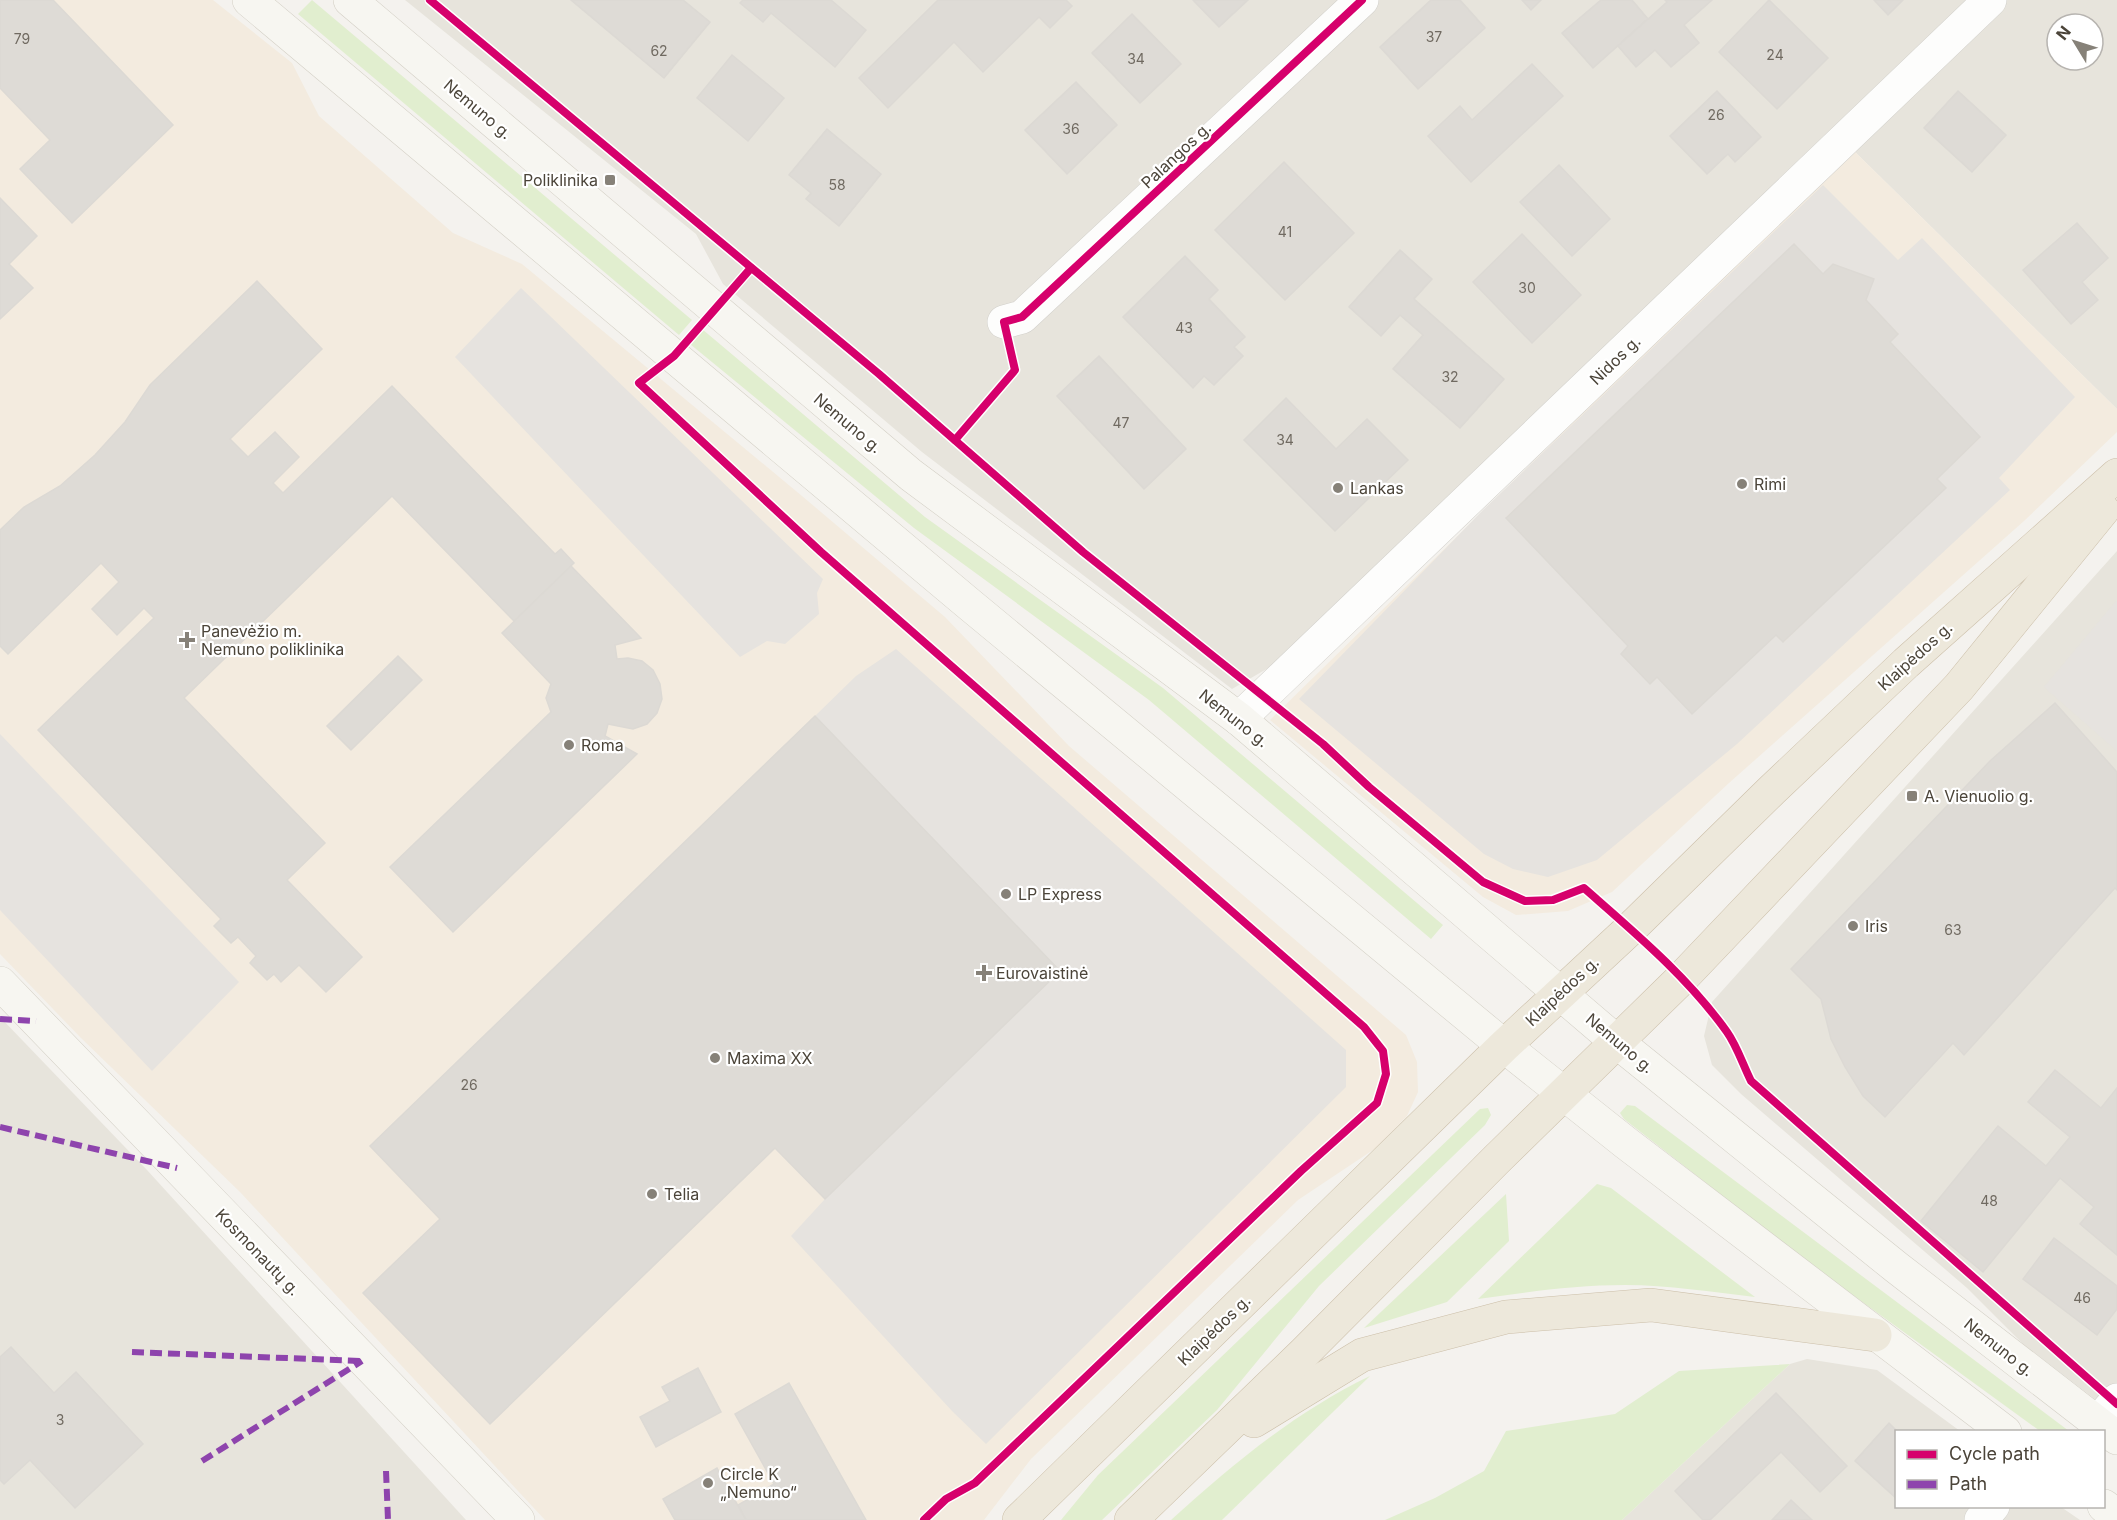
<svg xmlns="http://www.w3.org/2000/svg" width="2117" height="1520" viewBox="0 0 2117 1520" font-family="Inter,sans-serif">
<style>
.residential{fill:#e7e4dc;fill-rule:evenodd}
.commercial{fill:#f3ebdf}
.green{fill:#e1eecf}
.parking{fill:#e6e3df;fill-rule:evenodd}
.building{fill:#dedbd6;stroke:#dcd9d4;stroke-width:1.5}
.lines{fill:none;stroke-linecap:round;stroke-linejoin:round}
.street-casing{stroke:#d2d0cb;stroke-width:34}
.secondary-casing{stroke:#d3cfc5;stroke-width:34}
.highway-casing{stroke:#ccbfa9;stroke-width:34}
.street{stroke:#fdfdfc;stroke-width:33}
.secondary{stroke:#f7f6f1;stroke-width:33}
.highway{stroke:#ede8db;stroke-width:33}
.quiet{stroke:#8e44ad;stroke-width:6;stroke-dasharray:12 6;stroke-linecap:butt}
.cycleway-casing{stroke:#fff;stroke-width:11}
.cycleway{stroke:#d6006c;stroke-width:8}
.poi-dot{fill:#868178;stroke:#fff;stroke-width:2}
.labels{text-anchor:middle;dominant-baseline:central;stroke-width:4.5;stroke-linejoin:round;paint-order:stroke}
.number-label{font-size:14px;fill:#706a61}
.street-label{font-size:16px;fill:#4b4439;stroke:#fff}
.poi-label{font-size:16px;fill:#4b4439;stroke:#fff;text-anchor:start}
</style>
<rect width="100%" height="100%" fill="#f4f2ee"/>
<!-- residential -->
<g class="residential">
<path d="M405 0H2117V409L1852 149 1270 667 1232 689 922 452 723 284 696 234ZM2057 24H2093V60H2057Z"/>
<path d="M2117 551V1416L2023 1344 1967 1288 1741 1094 1712 1065 1704 1036 1712 1002Z"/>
<path d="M0 1017 147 1170 466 1520H0Z"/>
<path d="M1807 1359 1877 1370 1960 1431 1896 1432V1506L2061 1507 2080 1520H1622L1790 1364Z"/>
</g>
<!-- commercial -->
<g class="commercial">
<path d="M0 0H213L292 63 319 116 453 233 522 264 802 496 945 617 1069 746 1406 1035 1417 1062 1418 1092 1407 1116 1376 1148 1298 1200 1031 1459 984 1520H545L240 1192 81 1038 0 954Z"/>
<path d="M1852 149 2117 409V432L2024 521 1729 783 1612 892 1568 911 1516 915 1483 897 1270 720Z"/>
</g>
<!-- green -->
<g class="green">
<path d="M312 0 692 320 679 335 298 14Z"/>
<path d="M702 329 925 517 1163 688 1443 925 1431 939 1149 700 914 528 690 344Z"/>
<path d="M1627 1105 1635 1106 2069 1431H2040L1806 1261 1624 1119 1620 1113Z"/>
<path d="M1488 1108 1491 1115 1485 1125 1319 1286 1217 1410 1102 1520H1061L1098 1475 1480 1109Z"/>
<path d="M1597 1184 1611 1188 1755 1297C1712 1292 1668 1285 1625 1285 1576 1285 1527 1292 1478 1299Z"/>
<path d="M1506 1194 1509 1241 1447 1302 1364 1328Z"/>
<path d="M1790 1364 1622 1520H1385L1435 1498 1484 1471 1506 1431 1615 1414 1679 1371Z"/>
<path d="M1370 1376 1222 1520H1171C1232 1465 1295 1412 1370 1376Z"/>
</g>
<!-- parking -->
<g class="parking">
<path d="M1823 185 1898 260 1922 238 2075 397 1999 478 2010 490 1737 744 1597 860 1548 877 1513 869 1484 854 1299 699 1483 510ZM1794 244 1823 274 1833 264 1873 279 1866 300 1898 333 1890 342 1980 438 1937 479 1945 488 1784 642 1776 635 1692 714 1657 677 1650 684 1622 654 1628 646 1506 517Z"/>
<path d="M521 288 823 579 817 593 819 614 785 644 767 641 740 657 455 357Z"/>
<path d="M2117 600V751L2044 687Z"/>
<path d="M896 649 1346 1050V1087L986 1444 952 1411 791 1236 825 1199 1060 971 815 716 856 676Z"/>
<path d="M0 734 239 982 152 1071 0 910Z"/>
</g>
<!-- building -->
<g class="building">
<path d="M0 0H53L173 125 72 223 20 169 50 140 0 88Z"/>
<path d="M571 0H683L710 22 664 78Z"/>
<path d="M743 0H831L866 30 835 67 771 13 763 22 740 3Z"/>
<path d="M938 0H1066L1072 6 1050 28 1039 17 983 72 954 42 888 108 859 78Z"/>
<path d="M1193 0H1248L1219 27Z"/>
<path d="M1431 0H1460L1485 28 1418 89 1380 47Z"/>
<path d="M1522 0H1541L1531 10Z"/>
<path d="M1601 0H1632L1648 19 1593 68 1562 33Z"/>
<path d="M1665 0H1712L1684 25 1699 43 1671 67 1655 50 1636 67 1618 46 1667 2Z"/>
<path d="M1769 0 1828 58 1777 109 1719 52Z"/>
<path d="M1874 0H1903L1888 15Z"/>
<path d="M1132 14 1181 64 1140 103 1092 53Z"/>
<path d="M732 55 784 98 748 141 697 98Z"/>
<path d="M1532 64 1563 96 1471 182 1428 136 1460 106 1472 120Z"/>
<path d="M1076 82 1117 125 1067 174 1025 130Z"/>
<path d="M1717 91 1761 137 1735 162 1728 154 1707 174 1670 136Z"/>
<path d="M1958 91 2006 135 1972 172 1924 128Z"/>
<path d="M827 129 881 174 839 226 806 199 811 193 789 175Z"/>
<path d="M1284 162 1354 233 1285 300 1215 230Z"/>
<path d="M1559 165 1610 219 1572 256 1520 202Z"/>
<path d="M0 198 37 236 9 264 33 288 0 319Z"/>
<path d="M2077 223 2108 258 2082 282 2098 300 2071 324 2023 270Z"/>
<path d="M1522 234 1581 295 1532 343 1473 282Z"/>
<path d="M1794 244 1823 274 1833 264 1874 279 1866 300 1898 334 1890 342 1980 437 1937 479 1946 488 1783 642 1776 635 1692 714 1657 677 1650 684 1621 654 1628 646 1506 518Z"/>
<path d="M1400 250 1432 279 1414 299 1504 379 1460 428 1393 369 1423 335 1400 315 1381 336 1349 307Z"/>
<path d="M1185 256 1218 290 1209 299 1245 337 1234 347 1243 356 1214 385 1204 376 1193 388 1123 317Z"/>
<path d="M257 281 322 349 230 439 248 457 275 432 299 457 273 483 283 493 392 386 555 554 561 549 574 563 514 621 392 496 184 698 325 843 287 880 362 957 326 992 299 965 281 982 274 974 267 980 250 963 256 956 238 937 231 943 214 926 221 919 38 730 154 618 144 608 117 635 92 609 119 582 101 563 8 654 0 646V530L24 507 60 486 95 455 125 422 150 385Z"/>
<path d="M1099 356 1186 449 1144 489 1057 396Z"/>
<path d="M1286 398 1336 449 1367 419 1408 460 1335 531 1244 440Z"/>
<path d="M571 566 641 638 615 645 617 659 628 658 642 661 653 670 660 684 662 699 657 713 647 724 633 729 608 724 605 736 637 754 453 932 390 867 551 712 546 698 551 684 502 633Z"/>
<path d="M398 656 422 680 351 750 327 726Z"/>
<path d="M2055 703 2117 772V890L2115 888 1964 1055 1953 1043 1885 1117 1863 1096 1845 1067 1831 1039 1821 999 1791 969 1990 761Z"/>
<path d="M815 716 1060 971 825 1199 775 1148 490 1424 363 1293 440 1219 370 1146Z"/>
<path d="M2055 1070 2101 1108 2117 1088V1255L2080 1224 2094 1207 2060 1178 1983 1272 1921 1221 1998 1126 2046 1166 2070 1137 2028 1102Z"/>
<path d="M2054 1238 2117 1286V1309L2097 1335 2023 1279Z"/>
<path d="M11 1347 54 1393 76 1372 143 1444 75 1508 30 1460 4 1484 0 1480V1357Z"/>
<path d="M698 1368 721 1412 656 1447 640 1417 670 1401 662 1387Z"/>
<path d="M789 1383 866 1520H746L738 1505 774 1484 735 1414Z"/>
<path d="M1776 1393 1847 1466 1820 1492 1781 1452 1710 1520H1703L1675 1491Z"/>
<path d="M1889 1423 1898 1432 1896 1498 1855 1461Z"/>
<path d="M717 1468 746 1520H675L663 1499Z"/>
<path d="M1791 1500 1812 1520H1772Z"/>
</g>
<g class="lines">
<defs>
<g id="street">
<path d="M1004 322 1022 317 1362 0"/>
<path d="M1239 719 1990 0"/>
<path d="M2097 1423 2117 1400"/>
<path d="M1981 1520 1993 1506"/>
</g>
<g id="secondary">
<path d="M249 0 969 604 1504 1046 1626 1143 2005 1432"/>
<path d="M350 0 911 475 1239 719 1617 1042 1896 1267 2117 1438"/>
<path d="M0 983 518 1520"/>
<path d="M2104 1506 2117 1516"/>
</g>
<g id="highway">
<path d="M1254 1421 1362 1355 1506 1317 1651 1305 1875 1335"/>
<path d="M1019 1520 1504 1046 1630 929 1772 790 1906 663 2117 475"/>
<path d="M1131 1520 1304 1353 1496 1160 1681 979 1959 687 2103 510"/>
</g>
</defs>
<!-- street casing -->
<use href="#street" class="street-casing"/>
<!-- secondary casing -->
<use href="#secondary" class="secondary-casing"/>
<!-- highway casing -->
<use href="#highway" class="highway-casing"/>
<!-- street -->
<use href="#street" class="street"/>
<!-- secondary -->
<use href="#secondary" class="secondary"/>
<!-- highway -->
<use href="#highway" class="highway"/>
<!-- quiet -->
<g class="quiet">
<path d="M0 1019 36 1021"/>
<path d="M0 1127 177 1168"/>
<path d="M132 1352 362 1361"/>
<path d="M202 1461 362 1361"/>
<path d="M386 1471 388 1520"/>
</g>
<defs>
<g id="cycleway">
<path d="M430 0 879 374 1083 552 1323 744 1369 787 1483 882 1525 901 1553 900 1584 888C1634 932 1688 977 1727 1032 1737 1046 1743 1065 1751 1081L2117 1404"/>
<path d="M751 268 674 356 639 383 821 552 1364 1027 1383 1051 1386 1074 1377 1103 1301 1171 975 1483 946 1499 924 1520"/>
<path d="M955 440 1015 370 1004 322 1022 317 1362 0"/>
</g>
</defs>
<!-- cycleway casing -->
<use href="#cycleway" class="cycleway-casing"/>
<!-- cycleway -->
<use href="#cycleway" class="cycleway"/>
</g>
<!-- markers -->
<g class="poi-dot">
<rect x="604" y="174" width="12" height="12" rx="3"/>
<circle cx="1742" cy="484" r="6"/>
<circle cx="1338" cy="488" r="6"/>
<path d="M184 631h6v6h6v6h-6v6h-6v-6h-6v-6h6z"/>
<circle cx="569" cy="745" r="6"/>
<rect x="1906" y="790" width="12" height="12" rx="3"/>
<circle cx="1006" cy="894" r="6"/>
<circle cx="1853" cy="926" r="6"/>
<path d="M981 964h6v6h6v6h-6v6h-6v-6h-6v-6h6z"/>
<circle cx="715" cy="1058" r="6"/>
<circle cx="652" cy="1194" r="6"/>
<circle cx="708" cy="1483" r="6"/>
</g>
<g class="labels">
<!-- number labels -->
<g class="number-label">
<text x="1434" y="36">37</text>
<text x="22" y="38">79</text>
<text x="659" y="50">62</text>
<text x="1775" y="54">24</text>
<text x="1136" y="58">34</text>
<text x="1716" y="114">26</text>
<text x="1071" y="128">36</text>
<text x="837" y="184">58</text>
<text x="1285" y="231">41</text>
<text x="1527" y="287">30</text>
<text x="1184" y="327">43</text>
<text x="1450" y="376">32</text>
<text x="1121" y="422">47</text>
<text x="1285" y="439">34</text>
<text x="1953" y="929">63</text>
<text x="469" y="1084">26</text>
<text x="1989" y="1200">48</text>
<text x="2082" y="1297">46</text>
<text x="60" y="1419">3</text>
</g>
<!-- street labels -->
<g class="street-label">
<text transform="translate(478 109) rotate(40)">Nemuno g.</text>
<text transform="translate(1176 155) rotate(-43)">Palangos g.</text>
<text transform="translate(1615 360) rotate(-44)">Nidos g.</text>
<text transform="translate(848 423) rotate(40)">Nemuno g.</text>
<text transform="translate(1915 656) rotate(-42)">Klaipėdos g.</text>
<text transform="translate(1234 718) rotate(38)">Nemuno g.</text>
<text transform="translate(1562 991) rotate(-43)">Klaipėdos g.</text>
<text transform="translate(1620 1043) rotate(40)">Nemuno g.</text>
<text transform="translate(258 1252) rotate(46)">Kosmonautų g.</text>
<text transform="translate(1214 1330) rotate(-44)">Klaipėdos g.</text>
<text transform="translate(1999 1347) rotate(38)">Nemuno g.</text>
</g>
<!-- poi labels -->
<g class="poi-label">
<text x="598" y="180" text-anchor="end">Poliklinika</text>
<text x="1754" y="484">Rimi</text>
<text x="1350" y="488">Lankas</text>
<text x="201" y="631">Panevėžio m.<tspan x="201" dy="18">Nemuno poliklinika</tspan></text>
<text x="581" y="745">Roma</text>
<text x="1924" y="796">A. Vienuolio g.</text>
<text x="1018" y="894">LP Express</text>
<text x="1865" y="926">Iris</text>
<text x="996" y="973">Eurovaistinė</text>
<text x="727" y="1058">Maxima XX</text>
<text x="664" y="1194">Telia</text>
<text x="720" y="1474">Circle K<tspan x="720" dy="18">„Nemuno“</tspan></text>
</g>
</g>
<!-- legend -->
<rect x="1895" y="1430" width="210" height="78" fill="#ffffff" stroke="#b7b4b0" stroke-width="1.5"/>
<rect x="1907" y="1450" width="30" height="9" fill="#d6006c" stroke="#b7b4b0" stroke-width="1.5"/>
<text x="1949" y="1460" font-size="18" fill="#4b4439">Cycle path</text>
<rect x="1907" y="1480" width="30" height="9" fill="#8e44ad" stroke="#b7b4b0" stroke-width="1.5"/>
<text x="1949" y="1490" font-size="18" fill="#4b4439">Path</text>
<!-- north arrow -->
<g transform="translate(2075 42) rotate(308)"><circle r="28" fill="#ffffff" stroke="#b7b4b0" stroke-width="1.5"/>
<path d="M0-4.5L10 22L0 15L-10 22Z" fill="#868178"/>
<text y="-9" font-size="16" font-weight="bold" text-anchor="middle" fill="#4b4439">N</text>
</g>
</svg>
